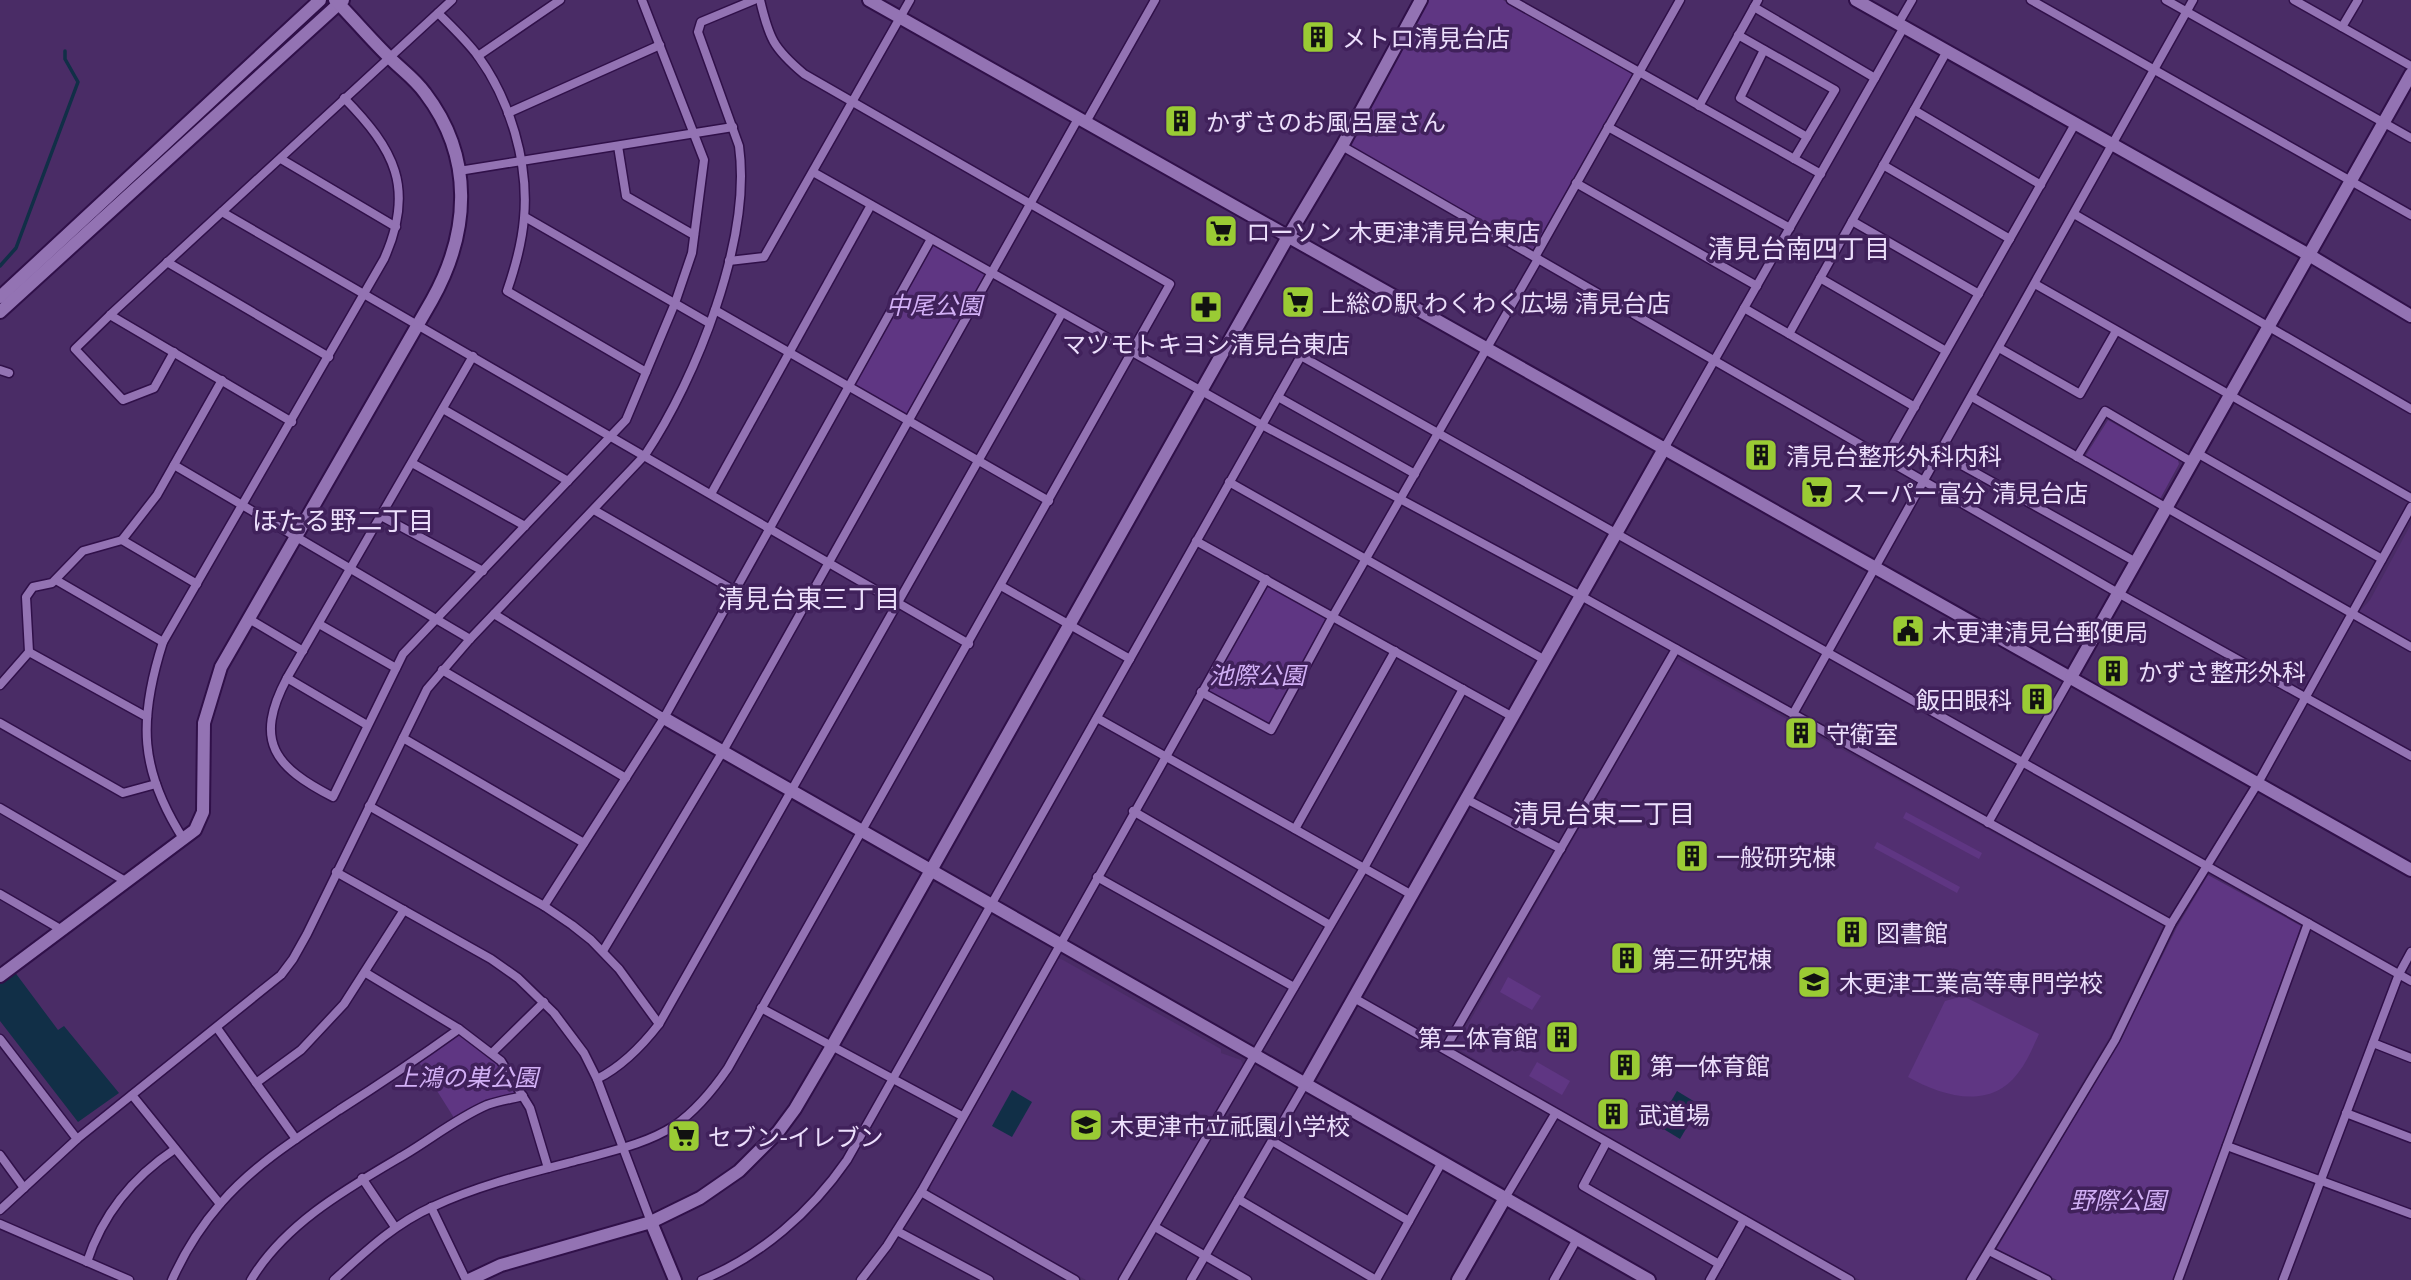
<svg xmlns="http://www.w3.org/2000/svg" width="2411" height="1280" viewBox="0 0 2411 1280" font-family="'Noto Serif','Noto Sans JP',serif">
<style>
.built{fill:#522f71}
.green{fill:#5f3683}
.water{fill:#112f47}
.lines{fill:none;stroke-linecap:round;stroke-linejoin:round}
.stream{stroke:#112f47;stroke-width:3.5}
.street-casing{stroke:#301049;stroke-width:11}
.secondary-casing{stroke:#301049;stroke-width:16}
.street{stroke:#9373b3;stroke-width:8}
.secondary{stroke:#9373b3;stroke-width:12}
.labels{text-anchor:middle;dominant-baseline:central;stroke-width:7;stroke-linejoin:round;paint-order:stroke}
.poi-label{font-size:24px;fill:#ecdffc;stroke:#40215b;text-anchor:start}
.park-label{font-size:24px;font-style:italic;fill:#d2b0f6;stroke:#40215b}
.neighbourhood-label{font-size:26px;fill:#ecdffc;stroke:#40215b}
</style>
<rect width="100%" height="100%" fill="#4a2c66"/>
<!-- built -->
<g class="built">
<path d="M2411 524V643L2358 613 2370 600Z"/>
<path d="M1676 658 2163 926 2109 1038 1964 1280H1860L1694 1189 1563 1113 1455 1047Z"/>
<path d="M1058 958 1063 960 1221 1049V1053L1241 1060 1243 1065 1117 1280H1086L931 1193 930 1186Z"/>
</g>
<!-- green -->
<g class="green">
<path d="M1425 0H1503L1633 74 1534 250 1348 145Z"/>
<path d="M931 239 991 273 908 421 848 387Z"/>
<path d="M2108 420 2178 460 2179 464 2160 499 2155 500 2086 459V455Z"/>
<path d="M1266 579 1333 616 1271 730 1201 692Z"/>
<path d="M1906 812 1982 853 1979 859 1903 818Z"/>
<path d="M1877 842 1960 887 1957 893 1874 848Z"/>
<path d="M2208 875 2301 926 2173 1280H2057L1996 1250 2118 1044 2177 927Z"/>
<path d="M1508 977 1541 996 1532 1010 1500 992Z"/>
<path d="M1963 996 2039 1034C2033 1047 2027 1062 2018 1073 1990 1111 1942 1096 1908 1077L1945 1001Z"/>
<path d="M459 1029 487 1050 523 1096 488 1105 456 1121 417 1059Z"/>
<path d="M1537 1062 1570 1081 1562 1095 1529 1076Z"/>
</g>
<!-- water -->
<g class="water">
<path d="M14 971 58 1030 64 1026 119 1093 78 1122 0 1021V984Z"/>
<path d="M1012 1090 1032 1102 1012 1137 992 1126Z"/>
<path d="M1677 1091 1700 1105 1680 1139 1657 1125Z"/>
</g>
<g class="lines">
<!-- stream -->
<path class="stream" d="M0 266 16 248 78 82 65 59V51"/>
<defs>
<g id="street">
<path d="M1511 0 1821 174"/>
<path d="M2031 0 2411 215"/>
<path d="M2166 0 2411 138"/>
<path d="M2294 0 2411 66"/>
<path d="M1754 7 1875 78"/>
<path d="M438 13C452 27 466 40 478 56 510 100 529 163 524 218 522 243 515 268 507 291L646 372"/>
<path d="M1898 24 1912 0"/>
<path d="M2342 27 2358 0"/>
<path d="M1738 35 1835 90 1794 159"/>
<path d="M1764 50 1740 98 1807 137"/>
<path d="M478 56 560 0"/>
<path d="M1699 106 1758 0"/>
<path d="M1914 110 2041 185"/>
<path d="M508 113 660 45"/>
<path d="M1086 122 1155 0"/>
<path d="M1608 127 1790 228"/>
<path d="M618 146 626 196 694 235"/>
<path d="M1342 146 2118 593 2411 756"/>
<path d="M281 159 396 227"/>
<path d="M1883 165 2010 239"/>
<path d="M459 171 733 127"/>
<path d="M813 172 1262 425 1581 596 2171 924 2258 783 2411 507"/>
<path d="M1576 183 1757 286"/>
<path d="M222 212 969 644"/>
<path d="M2074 214 2411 409"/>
<path d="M525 217 709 323"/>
<path d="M1852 221 1979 294"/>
<path d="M1535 257 1680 0"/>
<path d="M729 261 764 257 910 0"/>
<path d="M167 262 329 357"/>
<path d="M1820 278 1946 351"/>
<path d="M2035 284 2411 498"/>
<path d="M1744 308 1915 407"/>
<path d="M715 310 1049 501"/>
<path d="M110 315 292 422"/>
<path d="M1789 334 1947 51"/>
<path d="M1999 348 2080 394 2116 331"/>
<path d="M174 352 154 388 123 400 75 349 110 315 452 0"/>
<path d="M473 356 287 678C253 742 275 767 333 797L403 654 626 420 675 303 692 253 704 160 642 0"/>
<path d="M0 370 9 373"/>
<path d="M1278 397 1415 474"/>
<path d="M1972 397 2411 647"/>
<path d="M443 409 568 481"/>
<path d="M1665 447 1904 27"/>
<path d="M1940 453 2136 562"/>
<path d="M2197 453 2382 559"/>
<path d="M2077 457 2105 411 2192 462"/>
<path d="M1885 459 2075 124"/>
<path d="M412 463 525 526"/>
<path d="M174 465 470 639"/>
<path d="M1229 482 1545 660"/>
<path d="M711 494 871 205"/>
<path d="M594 510 735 591"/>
<path d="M381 516 483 571"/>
<path d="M122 540 197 584"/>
<path d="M1196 541 1513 717"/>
<path d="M56 580 163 642"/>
<path d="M1001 586 1130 659"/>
<path d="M494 614 664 718"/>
<path d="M249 619 303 651"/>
<path d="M319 624 396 668"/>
<path d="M29 652 147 717"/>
<path d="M442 670 626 778"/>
<path d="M287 678 367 725"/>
<path d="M0 685 29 652 26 597 33 587 52 583 83 551 122 540 157 495 222 380"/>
<path d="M1201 692 1271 730 1333 616 1538 259"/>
<path d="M1793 714 2193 0"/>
<path d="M1097 718 1412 895"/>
<path d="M0 723 123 793 156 784"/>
<path d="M403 738 584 843"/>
<path d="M1466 799 1561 849"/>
<path d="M369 806 544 906 572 925 591 940 619 969 659 1024"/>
<path d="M0 808 127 882"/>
<path d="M1133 811 1330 925"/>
<path d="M1988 823 2071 677"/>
<path d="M1295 829 1395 651"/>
<path d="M184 840C139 770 138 720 163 642L384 259C416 188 394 149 344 98"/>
<path d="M336 872 491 959 518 978 554 1013 584 1053 597 1079 651 1222"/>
<path d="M1097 877 1294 987"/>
<path d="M0 894 62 930"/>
<path d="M544 906 664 718 931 239"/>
<path d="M603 951 723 751 1079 117"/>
<path d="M366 973 459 1029 501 1061 530 1108 548 1168"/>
<path d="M1354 998 1850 1280"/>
<path d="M761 1008 962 1116"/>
<path d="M217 1028 296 1139"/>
<path d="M0 1039 77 1139"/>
<path d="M2373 1043 2411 1058"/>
<path d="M1445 1049 1676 649"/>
<path d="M492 1053 544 1002"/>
<path d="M597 1079C623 1066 642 1046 659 1024L1062 313"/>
<path d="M256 1083 301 1050 344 1004 404 910"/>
<path d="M132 1095 220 1204"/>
<path d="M2346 1113 2411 1138"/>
<path d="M1272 1141 1409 1221"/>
<path d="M1606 1143 1583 1186 1719 1264"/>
<path d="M2227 1146 2411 1214"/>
<path d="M0 1155 24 1188"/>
<path d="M362 1178 395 1227"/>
<path d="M921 1192 1075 1280"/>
<path d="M1505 1198 1555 1114"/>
<path d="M1238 1199 1376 1280"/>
<path d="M431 1207 466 1280"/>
<path d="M0 1210 77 1139 281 975 293 959 307 934 427 689 470 639 645 455C696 379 752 239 739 146L698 32 701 22 754 0"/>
<path d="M0 1224 129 1280"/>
<path d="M1155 1227 1247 1280"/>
<path d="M897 1231 989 1280"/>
<path d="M1989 1251 2047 1280"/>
<path d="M87 1262C103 1213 133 1177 175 1149"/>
<path d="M172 1280C184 1253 201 1226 221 1203 254 1165 297 1138 339 1110 380 1084 420 1057 459 1029"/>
<path d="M251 1280C285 1223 348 1188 404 1155 431 1139 457 1118 487 1105 498 1101 511 1099 523 1096"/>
<path d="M334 1280C365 1252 394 1224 432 1207 479 1185 529 1173 579 1160 611 1151 646 1144 674 1126 697 1110 713 1090 728 1068L1170 284 804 74C773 48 769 38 760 0"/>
<path d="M702 1280C761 1256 811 1212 847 1160L1301 356 2411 981"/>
<path d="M861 1280 887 1246 921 1192 1266 579"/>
<path d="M1123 1280 1364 868 1463 689"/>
<path d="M1191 1280 1305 1084"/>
<path d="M1376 1280 1442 1162"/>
<path d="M1554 1280 1577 1239"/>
<path d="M1710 1280 1744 1220"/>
<path d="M1971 1280 2115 1040 2171 924"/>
<path d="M2178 1280 2308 923"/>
<path d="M2283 1280 2399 974 2411 952"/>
</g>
<g id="secondary">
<path d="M869 0 2411 870"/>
<path d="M1856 0 2309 255 2411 316"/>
<path d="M0 297 320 0"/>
<path d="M0 312 343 0"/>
<path d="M2071 677 2411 74"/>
<path d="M664 718 1649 1280"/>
<path d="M0 976 195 830 203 812 204 723 221 667 432 300C470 232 474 157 425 93 415 79 402 70 391 59 371 40 354 19 335 0"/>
<path d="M1305 1084 1665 447"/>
<path d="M651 1222 675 1280"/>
<path d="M469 1280 501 1265 651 1222 700 1198 739 1171 778 1132 795 1109 832 1046 1289 235 1342 146 1421 0"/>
<path d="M1458 1280 1505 1198"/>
</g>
</defs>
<!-- street casing -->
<use href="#street" class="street-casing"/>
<!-- secondary casing -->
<use href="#secondary" class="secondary-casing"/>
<!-- street -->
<use href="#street" class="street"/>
<!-- secondary -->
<use href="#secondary" class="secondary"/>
</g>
<!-- icons -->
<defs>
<symbol id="building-square" viewBox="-11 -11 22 22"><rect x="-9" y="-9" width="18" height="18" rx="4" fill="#9acb34" stroke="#40215b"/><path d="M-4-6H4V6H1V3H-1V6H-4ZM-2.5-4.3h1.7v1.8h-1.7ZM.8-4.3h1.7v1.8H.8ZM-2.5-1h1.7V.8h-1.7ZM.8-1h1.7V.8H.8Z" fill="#111"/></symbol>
<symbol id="supermarket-square" viewBox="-11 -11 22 22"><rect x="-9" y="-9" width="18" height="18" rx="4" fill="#9acb34" stroke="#40215b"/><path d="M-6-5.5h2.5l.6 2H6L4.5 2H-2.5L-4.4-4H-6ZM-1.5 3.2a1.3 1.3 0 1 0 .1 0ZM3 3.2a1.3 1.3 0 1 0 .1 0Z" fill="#111"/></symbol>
<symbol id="pharmacy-square" viewBox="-11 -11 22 22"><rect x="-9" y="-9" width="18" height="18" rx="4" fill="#9acb34" stroke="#40215b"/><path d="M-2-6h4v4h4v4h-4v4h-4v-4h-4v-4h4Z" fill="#111"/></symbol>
<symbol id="civic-square" viewBox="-11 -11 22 22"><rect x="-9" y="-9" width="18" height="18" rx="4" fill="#9acb34" stroke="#40215b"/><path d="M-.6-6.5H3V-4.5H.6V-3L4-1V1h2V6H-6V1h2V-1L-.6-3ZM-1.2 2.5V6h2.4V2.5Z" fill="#111"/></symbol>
<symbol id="university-square" viewBox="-11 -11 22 22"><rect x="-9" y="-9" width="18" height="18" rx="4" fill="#9acb34" stroke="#40215b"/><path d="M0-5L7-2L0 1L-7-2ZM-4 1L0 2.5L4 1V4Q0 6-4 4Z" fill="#111"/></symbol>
<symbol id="school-square" viewBox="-11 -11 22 22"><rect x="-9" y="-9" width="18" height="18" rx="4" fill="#9acb34" stroke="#40215b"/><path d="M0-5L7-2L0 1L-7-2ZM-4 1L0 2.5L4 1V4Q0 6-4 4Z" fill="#111"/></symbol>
</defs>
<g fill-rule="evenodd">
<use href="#building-square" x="1299" y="18" width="38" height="38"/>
<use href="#building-square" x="1162" y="102" width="38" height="38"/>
<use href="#supermarket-square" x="1202" y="212" width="38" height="38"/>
<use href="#supermarket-square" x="1279" y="283" width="38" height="38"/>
<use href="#pharmacy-square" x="1187" y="288" width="38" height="38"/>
<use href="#building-square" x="1742" y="436" width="38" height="38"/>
<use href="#supermarket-square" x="1798" y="473" width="38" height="38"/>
<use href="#civic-square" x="1889" y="612" width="38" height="38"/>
<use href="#building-square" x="2094" y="652" width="38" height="38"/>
<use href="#building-square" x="2018" y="680" width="38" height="38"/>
<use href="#building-square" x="1782" y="714" width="38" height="38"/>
<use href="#building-square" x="1673" y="837" width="38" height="38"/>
<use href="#building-square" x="1833" y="913" width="38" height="38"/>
<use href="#building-square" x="1608" y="939" width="38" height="38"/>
<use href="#university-square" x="1795" y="963" width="38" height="38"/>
<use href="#building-square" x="1543" y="1018" width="38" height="38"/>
<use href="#building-square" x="1606" y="1046" width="38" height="38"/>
<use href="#building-square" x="1594" y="1095" width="38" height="38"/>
<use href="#school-square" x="1067" y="1106" width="38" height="38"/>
<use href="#supermarket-square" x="665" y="1117" width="38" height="38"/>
</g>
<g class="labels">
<!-- poi labels -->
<g class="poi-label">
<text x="1342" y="37">メトロ清見台店</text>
<text x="1206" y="121">かずさのお風呂屋さん</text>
<text x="1246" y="231">ローソン 木更津清見台東店</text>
<text x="1322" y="302">上総の駅 わくわく広場 清見台店</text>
<text x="1206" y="343" text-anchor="middle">マツモトキヨシ清見台東店</text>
<text x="1786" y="455">清見台整形外科内科</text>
<text x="1842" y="492">スーパー富分 清見台店</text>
<text x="1932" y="631">木更津清見台郵便局</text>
<text x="2138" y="671">かずさ整形外科</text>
<text x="2012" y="699" text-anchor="end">飯田眼科</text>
<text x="1826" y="733">守衛室</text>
<text x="1716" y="856">一般研究棟</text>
<text x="1876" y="932">図書館</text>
<text x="1652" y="958">第三研究棟</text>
<text x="1839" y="982">木更津工業高等専門学校</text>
<text x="1538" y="1037" text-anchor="end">第二体育館</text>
<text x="1650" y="1065">第一体育館</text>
<text x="1638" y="1114">武道場</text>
<text x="1110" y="1125">木更津市立祇園小学校</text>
<text x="708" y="1136">セブン-イレブン</text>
</g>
<!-- park labels -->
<g class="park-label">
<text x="934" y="304">中尾公園</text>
<text x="1257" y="674">池際公園</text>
<text x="466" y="1076">上鴻の巣公園</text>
<text x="2118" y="1199">野際公園</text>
</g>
<!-- neighbourhood labels -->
<g class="neighbourhood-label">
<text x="1799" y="248">清見台南四丁目</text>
<text x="343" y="520">ほたる野二丁目</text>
<text x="809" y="598">清見台東三丁目</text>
<text x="1604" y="813">清見台東二丁目</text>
</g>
</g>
</svg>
